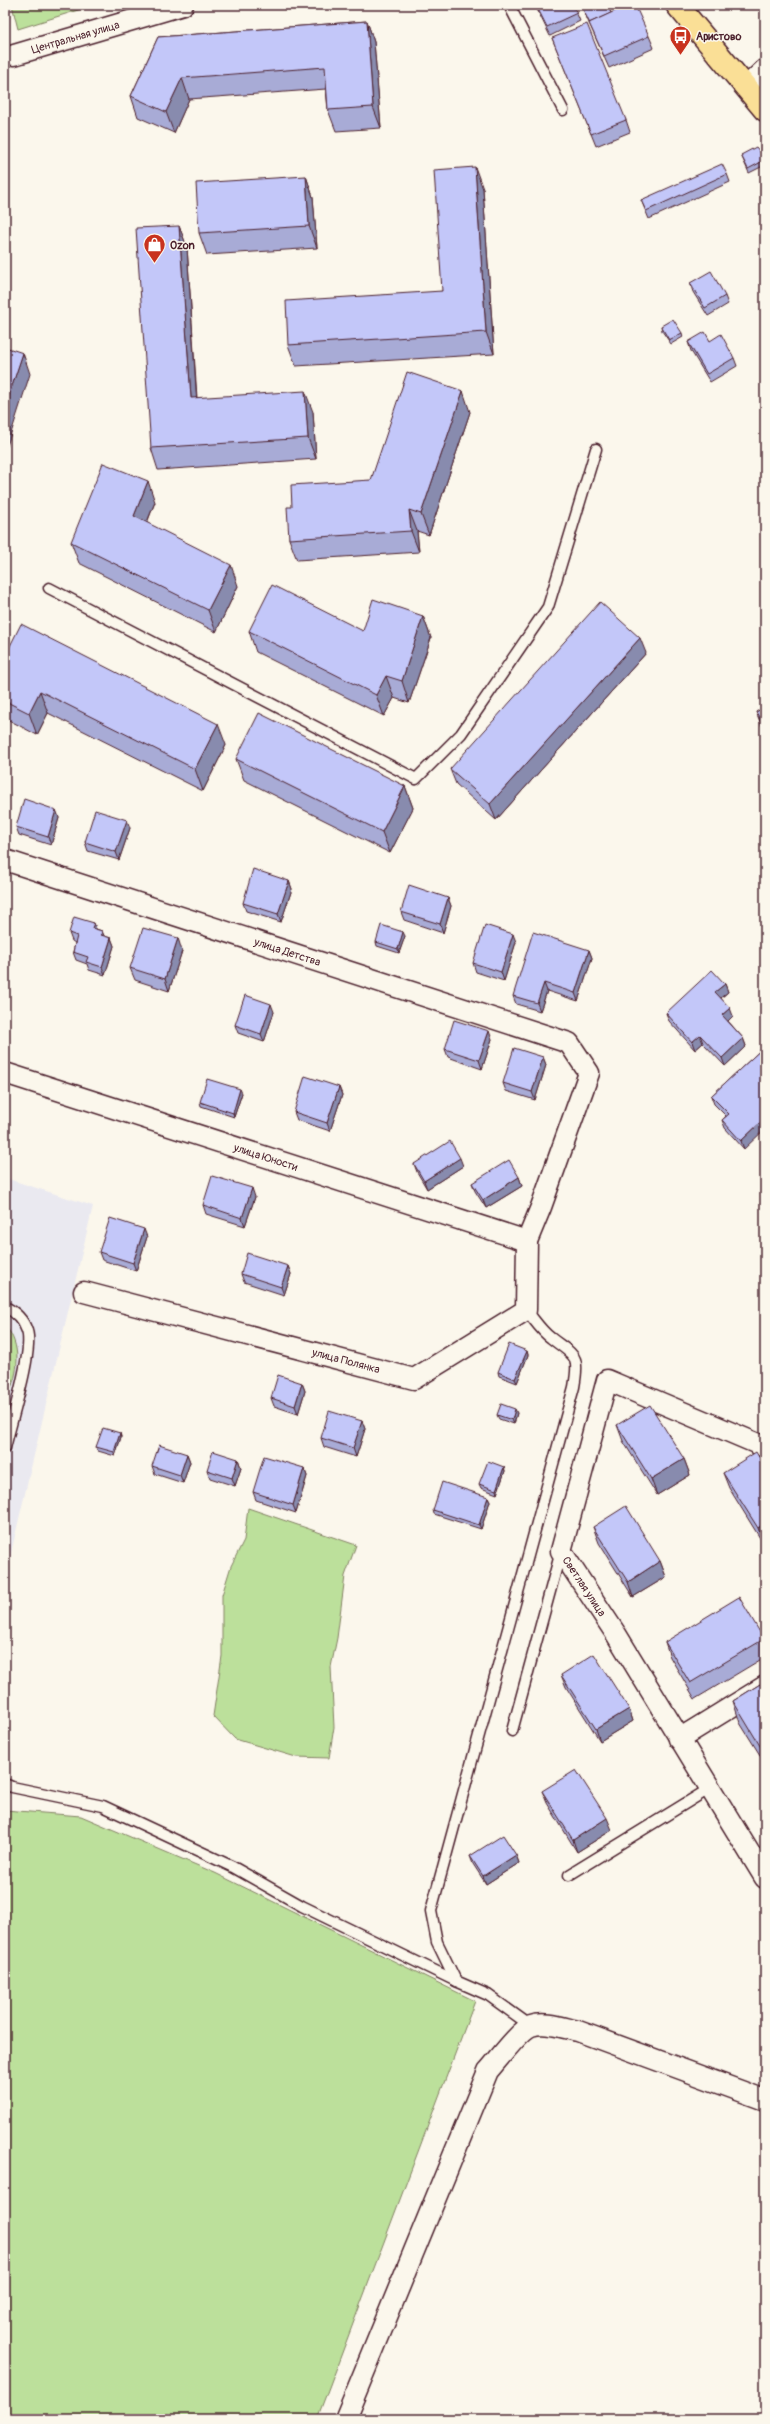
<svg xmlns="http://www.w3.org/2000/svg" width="770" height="2424" viewBox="0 0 770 2424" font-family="Pangolin,sans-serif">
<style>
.built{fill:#eae9f0}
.green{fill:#bce09b;stroke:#838063}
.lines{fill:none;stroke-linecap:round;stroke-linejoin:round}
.lane-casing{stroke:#4a1f2b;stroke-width:13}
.street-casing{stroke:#4a1f2b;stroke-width:23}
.primary-casing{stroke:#4a1f2b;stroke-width:25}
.lane{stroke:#fbf7ec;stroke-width:10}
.street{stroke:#fbf7ec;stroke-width:20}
.primary{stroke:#fadf96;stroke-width:22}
.wall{fill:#a8abd6;stroke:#4a1f2b}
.shaded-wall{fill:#888bae;stroke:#4a1f2b}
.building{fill:#c3c7f9;stroke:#4a1f2b}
.labels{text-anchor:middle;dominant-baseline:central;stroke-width:3;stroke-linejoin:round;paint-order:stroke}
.poi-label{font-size:11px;font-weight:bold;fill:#4a1f2b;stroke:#fbf7ec;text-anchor:start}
.street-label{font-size:11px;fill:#4a1f2b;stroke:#fbf7ec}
</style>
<rect width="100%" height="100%" fill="#fbf7ec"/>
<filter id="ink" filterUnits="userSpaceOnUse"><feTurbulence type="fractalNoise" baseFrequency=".025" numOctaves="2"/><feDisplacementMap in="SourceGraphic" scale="8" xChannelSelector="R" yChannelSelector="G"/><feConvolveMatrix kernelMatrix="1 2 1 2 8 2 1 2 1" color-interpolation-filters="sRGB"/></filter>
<g filter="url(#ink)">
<!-- built -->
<path class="built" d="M5 1178 93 1206 5 1578Z"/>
<!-- green -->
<g class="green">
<path d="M12 5H94L18 29Z"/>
<path d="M5 1326C22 1344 19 1374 8 1394L5 1395Z"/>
<path d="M248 1508 356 1545 345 1576 337 1638 331 1667 334 1727 329 1758 296 1757 235 1739 213 1716 222 1656V1595L231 1566 244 1540Z"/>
<path d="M5 1810 81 1816 215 1873 475 2001 317 2419H5Z"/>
</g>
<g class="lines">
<defs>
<g id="lane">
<path d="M509 5 563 110"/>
<path d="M49 588 416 779 461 734 548 607 596 449"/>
<path d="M5 1307C16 1312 23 1319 27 1331 34 1350 10 1425 5 1448"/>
<path d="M526 1310C534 1319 541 1331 551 1338 575 1357 580 1353 574 1387L431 1911 437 1942 456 1981 488 1995 531 2026"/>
<path d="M512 1731 561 1551"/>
<path d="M5 1784 12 1787 103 1806 233 1867 302 1906 456 1981"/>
<path d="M569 1875 709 1789"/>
</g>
<g id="street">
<path id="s1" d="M14 55 183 5"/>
<path d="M747 86 765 69"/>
<path id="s2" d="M5 860 569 1043 589 1073 541 1207 527 1241 526 1310 414 1379 84 1292"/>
<path id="s3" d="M5 1073 527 1241"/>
<path id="s4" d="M765 1447 607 1380 561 1551 616 1634 765 1878"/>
<path d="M679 1739 765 1686"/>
<path d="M345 2419 488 2071C497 2061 520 2030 531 2026 545 2021 564 2028 578 2031L765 2100"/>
</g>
<path id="primary" d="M677 5 765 110"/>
</defs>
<!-- lane casing -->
<use href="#lane" class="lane-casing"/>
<!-- street casing -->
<use href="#street" class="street-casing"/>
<!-- primary casing -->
<use href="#primary" class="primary-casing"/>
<!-- lane -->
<use href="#lane" class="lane"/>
<!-- street -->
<use href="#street" class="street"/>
<!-- primary -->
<use href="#primary" class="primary"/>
</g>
<!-- wall -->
<g class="wall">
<path d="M535 5H573L580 21 550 36Z"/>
<path d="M581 5H607L611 13 649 36 654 48 609 68Z"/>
<path d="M367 21 374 42 381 128 336 131 328 110 326 89 189 99 174 133 138 117 131 96 158 37Z"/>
<path d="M552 38 626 120 630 132 596 146Z"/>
<path d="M741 155 765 158V165L749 173Z"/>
<path d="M727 174 730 182 649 219 641 200Z"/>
<path d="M306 176 313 197 317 248 207 255 199 233Z"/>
<path d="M483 189 494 354 296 366 288 345 442 291Z"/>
<path d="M179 226 187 247 197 398 313 412 316 459 158 470 151 448Z"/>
<path d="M690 283 725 296 728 304 708 316 693 292Z"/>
<path d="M661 326 682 333 683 337 671 344 662 331Z"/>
<path d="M710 341 734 358 737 366 710 382 691 351 688 342Z"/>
<path d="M470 412 429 535 417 531 419 552 297 560 289 539 292 507 371 480Z"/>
<path d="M155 502 147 523 238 586 216 632 79 563 71 542Z"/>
<path d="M423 616 431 638 409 703 394 698 384 716 256 652 249 631H363Z"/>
<path d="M646 653 496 820 456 784 450 769Z"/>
<path d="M5 656 226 745 203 791 48 713 37 735 5 718Z"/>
<path d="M765 707V731L761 724 756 712Z"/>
<path d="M236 759 405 786 413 808 390 853 244 780Z"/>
<path d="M56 810 59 818 51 845 19 835 16 827Z"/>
<path d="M130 828 119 860 88 851 85 842Z"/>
<path d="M289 881 292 889 281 922 246 911 243 903Z"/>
<path d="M448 898 451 906 443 933 404 920 401 912Z"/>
<path d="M94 923 96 929 102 931 104 936 111 938 114 946 105 975 89 970 87 964 76 960 73 952 75 943 72 941 69 933Z"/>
<path d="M405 936 399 953 377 946 376 942Z"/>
<path d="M516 942 504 981 476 972 473 963Z"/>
<path d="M589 950 592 958 578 1001 547 991 540 1011 516 1004 513 996Z"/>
<path d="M182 951 169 991 135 980 130 968Z"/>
<path d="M725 984 728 992 721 998 733 1016 728 1021 743 1038 746 1046 725 1066 703 1043 695 1050 669 1021 666 1013Z"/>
<path d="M274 1012 264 1042 238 1033 235 1025Z"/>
<path d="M492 1039 482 1069 448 1057 445 1049Z"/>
<path d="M765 1046 744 1149 725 1128 722 1120 726 1116 714 1104 711 1096Z"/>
<path d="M543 1057 546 1065 535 1100 506 1091 503 1083Z"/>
<path d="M339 1087 342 1095 330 1131 297 1120 294 1112Z"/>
<path d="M242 1093 234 1117 201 1106 200 1102Z"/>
<path d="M414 1164 463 1166 427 1189 417 1172Z"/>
<path d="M519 1177 522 1186 486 1208 475 1191 472 1183Z"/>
<path d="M255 1197 245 1226 206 1214 203 1205Z"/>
<path d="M147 1237 136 1271 102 1260 99 1252Z"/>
<path d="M288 1266 291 1274 284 1295 244 1282 241 1274Z"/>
<path d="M527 1351 528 1355 517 1383 499 1376 498 1372Z"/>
<path d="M302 1383 305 1391 298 1414 274 1406 271 1398Z"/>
<path d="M517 1413 514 1424 499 1419 497 1415Z"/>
<path d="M362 1421 365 1429 356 1457 324 1447 321 1438Z"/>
<path d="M617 1425 684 1459 690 1475 657 1495 623 1441Z"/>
<path d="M120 1433 121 1437 115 1456 98 1451 96 1447Z"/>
<path d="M187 1454 190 1462 183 1483 155 1474 152 1466Z"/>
<path d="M238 1459 241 1468 235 1486 210 1478 207 1470Z"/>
<path d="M504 1467 505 1471 497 1494 481 1488 479 1484Z"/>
<path d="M765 1467V1542L763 1543 729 1488 723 1473Z"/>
<path d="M304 1468 307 1476 296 1513 256 1500 253 1492Z"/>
<path d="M488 1497 490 1501 481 1529 434 1514 433 1510Z"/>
<path d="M593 1527 660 1561 666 1577 633 1597 599 1543Z"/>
<path d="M764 1639 765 1641V1657L695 1699 670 1657 665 1642Z"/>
<path d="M561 1675 629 1709 633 1721 600 1741 566 1687Z"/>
<path d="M765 1681V1763L740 1723 733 1701Z"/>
<path d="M542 1791 612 1830 577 1852 547 1803Z"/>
<path d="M516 1855 519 1863 486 1884 473 1864 470 1856Z"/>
</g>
<!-- shaded-wall -->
<g class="shaded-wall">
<path d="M367 21 374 42 381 128 373 107Z"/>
<path d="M182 78 189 99 174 133 166 112Z"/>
<path d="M475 167 483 189 494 354 486 332Z"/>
<path d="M306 176 313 197 317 248 309 226Z"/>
<path d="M179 226 187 247 198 420 191 398Z"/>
<path d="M23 353 30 374 5 452V407Z"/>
<path d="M305 391 313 412 316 459 308 438Z"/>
<path d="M463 391 470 412 429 535 421 514Z"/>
<path d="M148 481 155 502 141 537 134 516Z"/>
<path d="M409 510 417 531 419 552 411 531Z"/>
<path d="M231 565 238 586 216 632 208 610Z"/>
<path d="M423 616 431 638 409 703 402 681Z"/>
<path d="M640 638 646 653 496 820 490 804Z"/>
<path d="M386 676 394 698 384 716 376 695Z"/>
<path d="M40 691 48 713 37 735 29 713Z"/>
<path d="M218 724 226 745 203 791 195 769Z"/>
<path d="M405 786 413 808 390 853 382 832Z"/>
<path d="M56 810 59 818 51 845 48 837Z"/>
<path d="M127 820 130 828 119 860 116 852Z"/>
<path d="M289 881 292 889 281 922 278 914Z"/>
<path d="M448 898 451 906 443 933 440 924Z"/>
<path d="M94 923 97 932 92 928Z"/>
<path d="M102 931 105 939 101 935Z"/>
<path d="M403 932 405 936 399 953 398 949Z"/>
<path d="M513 934 516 942 504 981 501 972Z"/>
<path d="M111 938 114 946 105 975 102 967Z"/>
<path d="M178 938 182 951 169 991 165 979Z"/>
<path d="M589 950 592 958 578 1001 575 993Z"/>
<path d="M544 983 547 991 540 1011 537 1003Z"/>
<path d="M725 984 728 992 718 1000 715 992Z"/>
<path d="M271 1004 274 1012 264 1042 261 1034Z"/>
<path d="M730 1008 733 1016 725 1024 722 1015Z"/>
<path d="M489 1031 492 1039 482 1069 479 1060Z"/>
<path d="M700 1035 703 1043 695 1050 692 1042Z"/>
<path d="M743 1038 746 1046 725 1066 722 1058Z"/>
<path d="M543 1057 546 1065 535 1100 532 1092Z"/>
<path d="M339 1087 342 1095 330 1131 327 1123Z"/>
<path d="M240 1089 242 1093 234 1117 233 1113Z"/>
<path d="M765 1118V1129L744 1149 741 1141Z"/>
<path d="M460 1158 463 1166 427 1189 424 1181Z"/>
<path d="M519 1177 522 1186 486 1208 483 1200Z"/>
<path d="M252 1188 255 1197 245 1226 242 1218Z"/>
<path d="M144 1229 147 1237 136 1271 133 1263Z"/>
<path d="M288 1266 291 1274 284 1295 281 1287Z"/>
<path d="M527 1351 528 1355 517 1383 515 1379Z"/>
<path d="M302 1383 305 1391 298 1414 295 1406Z"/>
<path d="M515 1409 517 1413 514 1424 512 1420Z"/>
<path d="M362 1421 365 1429 356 1457 353 1448Z"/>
<path d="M120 1433 121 1437 115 1456 114 1452Z"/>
<path d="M187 1454 190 1462 183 1483 180 1475Z"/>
<path d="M238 1459 241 1468 235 1486 232 1478Z"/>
<path d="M684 1459 690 1475 657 1495 651 1479Z"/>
<path d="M504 1467 505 1471 497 1494 496 1490Z"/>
<path d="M304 1468 307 1476 296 1513 293 1505Z"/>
<path d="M488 1497 490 1501 481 1529 479 1525Z"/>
<path d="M765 1523V1542L763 1543 758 1528Z"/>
<path d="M660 1561 666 1577 633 1597 628 1582Z"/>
<path d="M629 1709 633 1721 600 1741 596 1729Z"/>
<path d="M607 1818 612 1830 577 1852 573 1840Z"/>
<path d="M516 1855 519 1863 486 1884 483 1876Z"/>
</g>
<!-- building -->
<g class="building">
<path d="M536 5H573L577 13 547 27Z"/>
<path d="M581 5H607L611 13 589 23 590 24Z"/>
<path d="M628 5H635L649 36 604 56 589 23Z"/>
<path d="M367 21 373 107 328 110 325 67 182 78 166 112 131 96 158 37Z"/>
<path d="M587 24 626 120 591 134 552 38Z"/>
<path d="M756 147 765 158V160L748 169 741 155Z"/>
<path d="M722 164 727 174 646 211 641 200Z"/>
<path d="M475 167 486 332 288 345 286 301 442 291 434 170Z"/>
<path d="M306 176 309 226 199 233 196 183Z"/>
<path d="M179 226 191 398 305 391 308 438 151 448 136 228Z"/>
<path d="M711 271 725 296 705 308 690 283Z"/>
<path d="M765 275V283L761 277Z"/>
<path d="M673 319 682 333 669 340 661 326Z"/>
<path d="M705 332 710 341 721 334 734 358 707 374 688 342Z"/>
<path d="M5 347 23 353 5 407Z"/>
<path d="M407 372 463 391 421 514 409 510 411 531 289 539 287 507H292L291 485 371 480Z"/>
<path d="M103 463 148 481 134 516 231 565 208 610 71 542Z"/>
<path d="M272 585 363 631 373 599 423 616 402 681 386 676 376 695 249 631Z"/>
<path d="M600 602 640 638 490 804 450 769Z"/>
<path d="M21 624 218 724 195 769 40 691 29 713 5 701V656Z"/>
<path d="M765 707V727L756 712Z"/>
<path d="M259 713 405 786 382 832 236 759Z"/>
<path d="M24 799 56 810 48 837 16 827Z"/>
<path d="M95 810 127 820 116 852 85 842Z"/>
<path d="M253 869 289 881 278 914 243 903Z"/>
<path d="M409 885 448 898 440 924 401 912Z"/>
<path d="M74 917 94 923 92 928 102 931 101 935 111 938 102 967 86 962 88 957 73 952 77 936 69 933Z"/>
<path d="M381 925 403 932 398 949 376 942Z"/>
<path d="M485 925 513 934 501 972 473 963Z"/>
<path d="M143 928 178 938 165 979 130 968Z"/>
<path d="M533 932 589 950 575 993 544 983 537 1003 513 996Z"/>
<path d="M712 970 725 984 715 992 730 1008 722 1015 743 1038 722 1058 700 1035 692 1042 666 1013Z"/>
<path d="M245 995 271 1004 261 1034 235 1025Z"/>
<path d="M454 1020 489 1031 479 1060 445 1049Z"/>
<path d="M765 1046V1077L763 1079 765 1081V1118L741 1141 722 1120 729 1114 711 1096Z"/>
<path d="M514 1048 543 1057 532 1092 503 1083Z"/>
<path d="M305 1076 339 1087 327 1123 294 1112Z"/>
<path d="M207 1079 240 1089 233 1113 200 1102Z"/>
<path d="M450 1141 460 1158 424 1181 414 1164Z"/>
<path d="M509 1160 519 1177 483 1200 472 1183Z"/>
<path d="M212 1176 252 1188 242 1218 203 1205Z"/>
<path d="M110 1218 144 1229 133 1263 99 1252Z"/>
<path d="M247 1253 288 1266 281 1287 241 1274Z"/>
<path d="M509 1344 527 1351 515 1379 498 1372Z"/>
<path d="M278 1375 302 1383 295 1406 271 1398Z"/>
<path d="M501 1404 515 1409 512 1420 497 1415Z"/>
<path d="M650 1405 684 1459 651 1479 617 1425Z"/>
<path d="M329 1411 362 1421 353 1448 321 1438Z"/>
<path d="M103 1428 120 1433 114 1452 96 1447Z"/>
<path d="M159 1445 187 1454 180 1475 152 1466Z"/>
<path d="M213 1451 238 1459 232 1478 207 1470Z"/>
<path d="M756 1452 765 1467V1523L758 1528 723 1473Z"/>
<path d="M264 1456 304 1468 293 1505 253 1492Z"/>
<path d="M488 1461 504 1467 496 1490 479 1484Z"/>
<path d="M442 1482 488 1497 479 1525 433 1510Z"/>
<path d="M626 1506 660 1561 628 1582 593 1527Z"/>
<path d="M739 1597 764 1639 690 1683 665 1642Z"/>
<path d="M594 1654 629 1709 596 1729 561 1675Z"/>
<path d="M765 1681V1754L733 1701Z"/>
<path d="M576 1770 607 1818 573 1840 542 1791Z"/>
<path d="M503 1835 516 1855 483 1876 470 1856Z"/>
</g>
</g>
<!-- icons -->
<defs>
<symbol id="bus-pin" viewBox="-11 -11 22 30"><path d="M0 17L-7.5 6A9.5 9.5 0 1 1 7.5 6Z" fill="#c8321e" stroke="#fbf7ec"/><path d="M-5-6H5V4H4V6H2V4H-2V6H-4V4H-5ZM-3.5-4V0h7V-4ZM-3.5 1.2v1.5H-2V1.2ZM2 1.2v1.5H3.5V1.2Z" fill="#fff"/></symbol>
<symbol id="shop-pin" viewBox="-11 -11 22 30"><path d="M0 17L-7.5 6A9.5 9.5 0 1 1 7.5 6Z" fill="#c8321e" stroke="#fbf7ec"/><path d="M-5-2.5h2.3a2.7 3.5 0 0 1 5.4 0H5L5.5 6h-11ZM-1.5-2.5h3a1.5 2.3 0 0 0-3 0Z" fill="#fff"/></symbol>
</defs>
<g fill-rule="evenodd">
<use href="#bus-pin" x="668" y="24" width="25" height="34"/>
<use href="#shop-pin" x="142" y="232" width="25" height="34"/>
</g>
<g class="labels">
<!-- poi labels -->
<g class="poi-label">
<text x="696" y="36">Аристово</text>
<text x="170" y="245">Ozon</text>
</g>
<!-- street labels -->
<g class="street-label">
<text stroke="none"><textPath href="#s1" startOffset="64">Центральная улица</textPath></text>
<text stroke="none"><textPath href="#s2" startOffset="297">улица Детства</textPath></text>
<text stroke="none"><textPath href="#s3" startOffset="274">улица Юности</textPath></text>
<text transform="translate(346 1361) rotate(15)">улица Полянка</text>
<text stroke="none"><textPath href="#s4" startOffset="391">Светлая улица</textPath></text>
</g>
</g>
<!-- margin -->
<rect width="770" height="2424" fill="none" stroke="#fbf7ec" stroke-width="20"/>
<rect x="10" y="10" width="750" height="2404" fill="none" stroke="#4a1f2b" stroke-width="1.5" filter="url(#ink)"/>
</svg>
